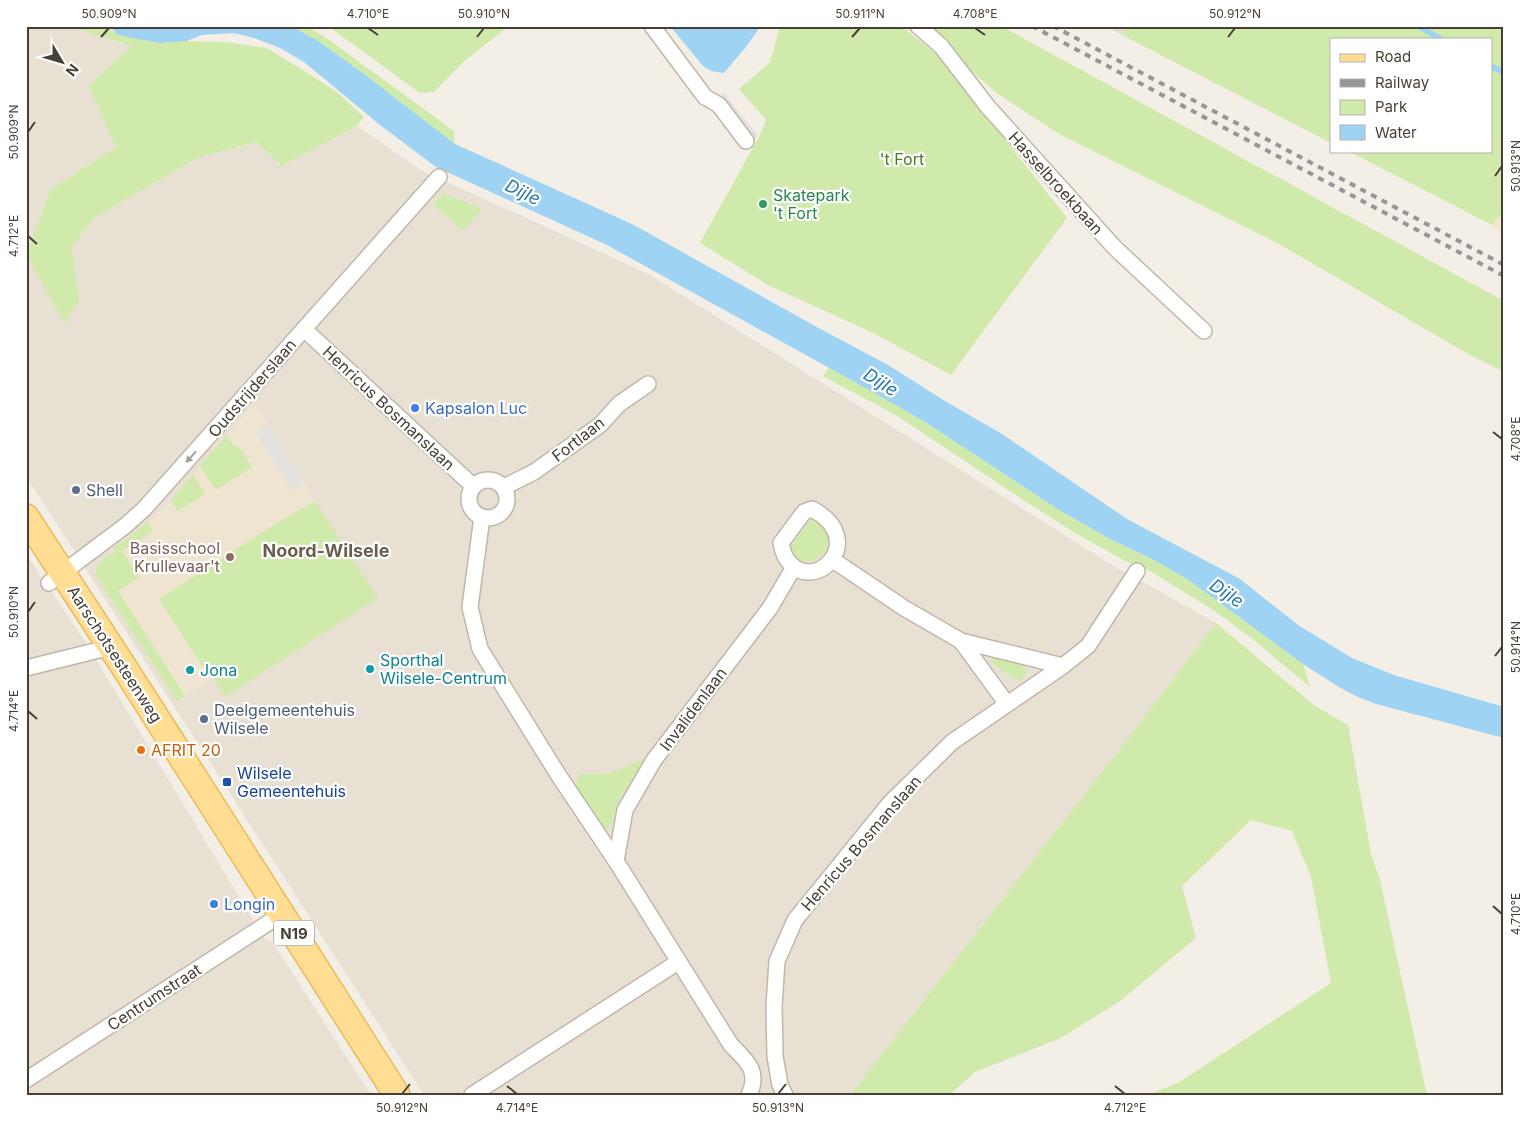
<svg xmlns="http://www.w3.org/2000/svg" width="1530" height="1121" viewBox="0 0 1530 1121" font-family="Inter,sans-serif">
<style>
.residential{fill:#e8e1d3}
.commercial{fill:#f7e5d0}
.education{fill:#eee4cf}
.green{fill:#d0eaac}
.parking{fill:#e4e2de}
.water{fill:#9fd3f4}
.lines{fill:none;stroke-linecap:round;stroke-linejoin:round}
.stream{stroke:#9fd3f4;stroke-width:5.5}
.street-casing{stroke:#c0b7a8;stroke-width:18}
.primary-casing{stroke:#e9bc5e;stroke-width:28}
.street{stroke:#fff;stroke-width:15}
.primary{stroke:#ffde93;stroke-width:25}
.rail{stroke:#969696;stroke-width:4;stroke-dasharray:6 6;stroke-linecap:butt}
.oneway{fill:#a39f9a}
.ticks{fill:none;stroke:#473f35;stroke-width:2}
.leisure-dot{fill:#2e9e5b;stroke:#fff;stroke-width:2}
.shop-dot{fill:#3f7fe0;stroke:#fff;stroke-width:2}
.service-dot{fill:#5c6f8a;stroke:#fff;stroke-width:2}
.education-dot{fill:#8d6e63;stroke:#fff;stroke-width:2}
.culture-dot{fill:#0f9aa8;stroke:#fff;stroke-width:2}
.food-dot{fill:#e8710a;stroke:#fff;stroke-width:2}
.transit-dot{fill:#1a4fb4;stroke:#fff;stroke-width:2}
.labels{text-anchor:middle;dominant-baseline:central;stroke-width:4.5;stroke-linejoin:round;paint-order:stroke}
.shield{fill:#fff;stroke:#7e7972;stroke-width:1}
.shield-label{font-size:15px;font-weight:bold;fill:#473f35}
.park-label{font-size:16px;fill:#487b25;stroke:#fff}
.street-label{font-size:16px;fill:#473f35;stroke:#fff}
.leisure-label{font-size:16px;fill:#27864d;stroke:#fff;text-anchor:start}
.shop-label{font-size:16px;fill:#366cbe;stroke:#fff;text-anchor:start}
.service-label{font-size:16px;fill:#4e5e75;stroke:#fff;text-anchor:start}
.education-label{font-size:16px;fill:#785e54;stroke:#fff;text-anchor:end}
.culture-label{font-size:16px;fill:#0d838f;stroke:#fff;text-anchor:start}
.food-label{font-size:16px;fill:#c56008;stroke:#fff;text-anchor:start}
.transit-label{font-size:16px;fill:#164399;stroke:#fff;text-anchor:start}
.water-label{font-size:18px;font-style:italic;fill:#287ab0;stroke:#fff}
.neighbourhood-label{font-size:18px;font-weight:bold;fill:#6a5d4b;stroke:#fff}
.neatline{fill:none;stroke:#473f35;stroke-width:2}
.ticks-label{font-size:12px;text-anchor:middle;fill:#473f35}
</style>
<rect width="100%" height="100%" fill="#f4efe6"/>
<!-- residential -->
<g class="residential">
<path d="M26 26H67L132 46 88 86 116 147 51 189 26 254Z"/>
<path d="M1105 26H1127L1122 35Z"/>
<path d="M357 126 424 172 527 218 650 275 1114 566 1216 623 1126 741 850 1095H424L26 476V255L79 300 72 247 94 218 197 158 256 142 282 166Z"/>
<path d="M26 554 86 643 264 938 271 940 371 1095H26Z"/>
</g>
<!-- commercial -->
<path class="commercial" d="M1504 211V238L1492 225Z"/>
<!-- education -->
<path class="education" d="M254 404 329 523 378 598 225 697 213 678 177 701 97 577 95 568 99 563 116 552 114 548 148 522 171 501Z"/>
<!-- green -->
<g class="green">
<path d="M67 26C81 26 108 22 116 34L132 38 160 43 187 41 226 42 267 48 306 72 338 93 364 117 357 126 282 166 256 142 197 158 94 218 72 247 79 300 65 324 26 254 51 189 116 147 88 86 132 46Z"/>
<path d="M290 26H307L332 42 454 131 455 144C401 104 349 58 290 26Z"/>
<path d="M328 26H509L463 62 434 92 420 93Z"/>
<path d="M780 26H901L939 56 1067 218 951 375 871 332 770 286 700 243 760 135 766 120 739 89 770 62Z"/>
<path d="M922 26H1001L1504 301V372L1468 354 1279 244 1059 134 995 92Z"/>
<path d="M1127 26H1504V211L1492 225 1348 151H1491V39H1331V143L1122 35Z"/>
<path d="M443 193 480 208 481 210 464 230H461L433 204Z"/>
<path d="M829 367 925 422 1059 510 1110 539 1154 560 1190 581 1303 664 1310 687 1250 637 1213 610 1142 566 1127 562 1075 533 1008 490 899 417 823 376Z"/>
<path d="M227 435 233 445 240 448 252 467 216 490 200 466Z"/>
<path d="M193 474 205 494 178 511 171 501Z"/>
<path d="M315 501 378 598 225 697 213 678 204 669 159 599 277 523Z"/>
<path d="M812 518 825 525C832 547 827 559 802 562L793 553 790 547Z"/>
<path d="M148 522 153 531 122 551 139 577 118 591 185 696 177 701 97 577C92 563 105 558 116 552L114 548Z"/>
<path d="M1216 623 1315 706 1348 725 1371 854 1380 880 1427 1095H1147L1178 1083 1331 983 1311 877 1292 831 1251 820 1182 886 1196 938 1120 1001 1061 1038 975 1072 949 1095H850L1126 741Z"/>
<path d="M994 655H998L1024 666 1027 671 1025 677 1020 680 1014 678 992 663 991 658Z"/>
<path d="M151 684 195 750 190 753Z"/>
<path d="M647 757 649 758 621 796 615 811 611 826 606 828 601 827 576 789 577 780 581 773C606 779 626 767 647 757Z"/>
</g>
<!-- parking -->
<g class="parking">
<path d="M724 93 758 136 743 148 708 105Z"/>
<path d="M268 426 304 483 292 491 256 433Z"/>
<path d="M307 976 388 1095H380L312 988Z"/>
</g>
<!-- water -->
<g class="water">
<path d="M107 26H290L315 39 364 74 455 144 632 224 815 326 888 365 945 401 1002 434 1127 519 1240 579 1298 625 1352 658 1394 675 1504 707V738L1376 704 1358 697 1339 687 1303 664 1190 581 1154 560 1110 539 1059 510 925 422 869 390 607 245 436 167 380 125 304 62 280 48 254 38 234 33 201 35 187 41 160 43 132 38 116 34 114 30Z"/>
<path d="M670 26H761L745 48 724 73 711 71 703 66Z"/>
</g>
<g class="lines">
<!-- stream -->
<g class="stream">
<path d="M1418 26 1441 39"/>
<path d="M1491 66 1504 73"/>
</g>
<defs>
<g id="street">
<path d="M652 26 705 97 719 105 746 141"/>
<path d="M918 26 941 46 988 107 1115 248 1204 331"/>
<path d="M304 329 473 486"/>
<circle cx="488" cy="499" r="19"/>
<path d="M504 487 534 472 600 425 619 404 648 384"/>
<path d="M812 509C871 540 812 599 786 558 783 553 782 547 781 543L804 512Z"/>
<path d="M482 517 470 607 480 649 559 776 616 861 731 1045C747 1061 760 1071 749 1095"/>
<path d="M833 560 904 608 961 641 1063 666"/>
<path d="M49 583 125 526 144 509 439 177"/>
<path d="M961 641 1007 704"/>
<path d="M26 668 99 650 109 644"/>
<path d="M616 861 625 810 654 760 770 608 794 567"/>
<path d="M26 1080 282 914"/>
<path d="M472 1095 678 962"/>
<path d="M785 1095 780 1085 775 1056 774 1006 777 961 795 920 890 803 952 742 1063 666 1088 646 1137 571"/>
</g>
<path id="primary" d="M26 517 122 664 397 1095"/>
</defs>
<!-- street casing -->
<use href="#street" class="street-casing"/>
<!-- primary casing -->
<use href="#primary" class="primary-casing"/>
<!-- street -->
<use href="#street" class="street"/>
<!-- primary -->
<use href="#primary" class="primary"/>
<!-- rail -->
<g class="rail">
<path d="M1032 26 1504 276"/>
<path d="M1053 26 1504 265"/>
</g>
</g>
<!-- one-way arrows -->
<defs><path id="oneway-solid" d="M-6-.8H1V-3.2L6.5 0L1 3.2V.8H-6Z" transform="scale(1.25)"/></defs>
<use class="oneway" href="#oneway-solid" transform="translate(191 457) rotate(132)"/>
<!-- ticks -->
<path class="ticks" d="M368 28 378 35M975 28 985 35M101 37 109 28M477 37 484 28M852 37 860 28M1228 37 1235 28M28 132 35 122M1495 176 1502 166M28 236 37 244M1493 432 1502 439M28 612 35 602M1495 656 1502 647M28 711 37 719M1493 906 1502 914M507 1086 517 1094M1115 1086 1125 1094M402 1094 410 1084M778 1094 786 1084"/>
<!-- markers -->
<circle class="leisure-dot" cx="763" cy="204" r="5"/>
<g class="shop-dot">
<circle cx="415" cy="408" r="5"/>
<circle cx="214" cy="904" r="5"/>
</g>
<g class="service-dot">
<circle cx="76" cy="490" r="5"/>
<circle cx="204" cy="719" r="5"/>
</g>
<circle class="education-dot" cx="230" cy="557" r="5"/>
<g class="culture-dot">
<circle cx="370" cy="669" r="5"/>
<circle cx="190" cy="670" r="5"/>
</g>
<circle class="food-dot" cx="141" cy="750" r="5"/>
<rect class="transit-dot" x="222" y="777" width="10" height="10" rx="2.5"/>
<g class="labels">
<!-- shield labels -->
<rect class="shield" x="274" y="920.5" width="40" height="25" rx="4"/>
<g class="shield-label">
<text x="294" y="933">N19</text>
</g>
<!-- park labels -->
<g class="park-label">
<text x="902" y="159">'t Fort</text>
</g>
<!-- street labels -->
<g class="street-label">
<text transform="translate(1056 183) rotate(48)">Hasselbroekbaan</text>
<text transform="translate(252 388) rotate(-49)">Oudstrijderslaan</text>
<text transform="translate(389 408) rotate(43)">Henricus Bosmanslaan</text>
<text transform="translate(578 439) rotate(-38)">Fortlaan</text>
<text transform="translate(115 654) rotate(57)">Aarschotsesteenweg</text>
<text transform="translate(693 709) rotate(-53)">Invalidenlaan</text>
<text transform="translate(861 843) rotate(-49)">Henricus Bosmanslaan</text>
<text transform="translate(154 997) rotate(-33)">Centrumstraat</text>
</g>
<!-- leisure labels -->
<g class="leisure-label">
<text x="773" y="195">Skatepark<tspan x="773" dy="18">'t Fort</tspan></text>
</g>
<!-- shop labels -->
<g class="shop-label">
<text x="425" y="408">Kapsalon Luc</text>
<text x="224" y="904">Longin</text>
</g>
<!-- service labels -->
<g class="service-label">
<text x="86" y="490">Shell</text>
<text x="214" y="710">Deelgemeentehuis<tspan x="214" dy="18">Wilsele</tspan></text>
</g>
<!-- education labels -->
<g class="education-label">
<text x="220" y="548">Basisschool<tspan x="220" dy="18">Krullevaar't</tspan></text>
</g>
<!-- culture labels -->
<g class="culture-label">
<text x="380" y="660">Sporthal<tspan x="380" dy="18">Wilsele-Centrum</tspan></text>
<text x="200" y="670">Jona</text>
</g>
<!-- food labels -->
<g class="food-label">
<text x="151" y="750">AFRIT 20</text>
</g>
<!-- transit labels -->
<g class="transit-label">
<text x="237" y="773">Wilsele<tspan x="237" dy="18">Gemeentehuis</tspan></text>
</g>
<!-- water labels -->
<g class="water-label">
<text transform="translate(523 192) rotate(26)">Dijle</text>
<text transform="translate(881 382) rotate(32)">Dijle</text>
<text transform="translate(1227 593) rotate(34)">Dijle</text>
</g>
<!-- neighbourhood labels -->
<g class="neighbourhood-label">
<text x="326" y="550">Noord-Wilsele</text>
</g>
</g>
<!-- border -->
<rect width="1530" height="1121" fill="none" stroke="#ffffff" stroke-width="55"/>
<!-- legend -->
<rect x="1330" y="38" width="162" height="115" fill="#ffffff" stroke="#b5b2ae"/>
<rect x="1340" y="54" width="25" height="8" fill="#ffde93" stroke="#b5b2ae"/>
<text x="1375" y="62" font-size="15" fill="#473f35">Road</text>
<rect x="1340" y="79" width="25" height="8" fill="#969696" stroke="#b5b2ae"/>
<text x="1375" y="88" font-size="15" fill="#473f35">Railway</text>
<rect x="1340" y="100" width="25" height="15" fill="#d0eaac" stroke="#b5b2ae"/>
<text x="1375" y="112" font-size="15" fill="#473f35">Park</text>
<rect x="1340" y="125" width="25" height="15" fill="#9fd3f4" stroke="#b5b2ae"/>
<text x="1375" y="138" font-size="15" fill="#473f35">Water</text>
<!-- north arrow -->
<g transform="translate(62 62) rotate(128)" stroke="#ffffff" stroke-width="4" paint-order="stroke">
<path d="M0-4L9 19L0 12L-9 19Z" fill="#473f35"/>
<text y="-8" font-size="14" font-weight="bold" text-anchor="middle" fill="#473f35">N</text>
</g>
<rect x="28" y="28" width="1474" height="1066" class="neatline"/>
<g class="ticks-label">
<text x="109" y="18">50.909°N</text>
<text x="368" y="18">4.710°E</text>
<text x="484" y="18">50.910°N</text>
<text x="860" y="18">50.911°N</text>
<text x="975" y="18">4.708°E</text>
<text x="1235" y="18">50.912°N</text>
<text transform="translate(14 132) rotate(-90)" y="4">50.909°N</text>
<text transform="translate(1516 166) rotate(-90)" y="4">50.913°N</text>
<text transform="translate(14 236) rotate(-90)" y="4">4.712°E</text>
<text transform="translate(1516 439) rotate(-90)" y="4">4.708°E</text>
<text transform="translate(14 612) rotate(-90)" y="4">50.910°N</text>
<text transform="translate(1516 647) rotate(-90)" y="4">50.914°N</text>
<text transform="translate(14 711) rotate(-90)" y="4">4.714°E</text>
<text transform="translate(1516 914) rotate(-90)" y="4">4.710°E</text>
<text x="402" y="1112">50.912°N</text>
<text x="517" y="1112">4.714°E</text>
<text x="778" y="1112">50.913°N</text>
<text x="1125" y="1112">4.712°E</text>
</g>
</svg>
